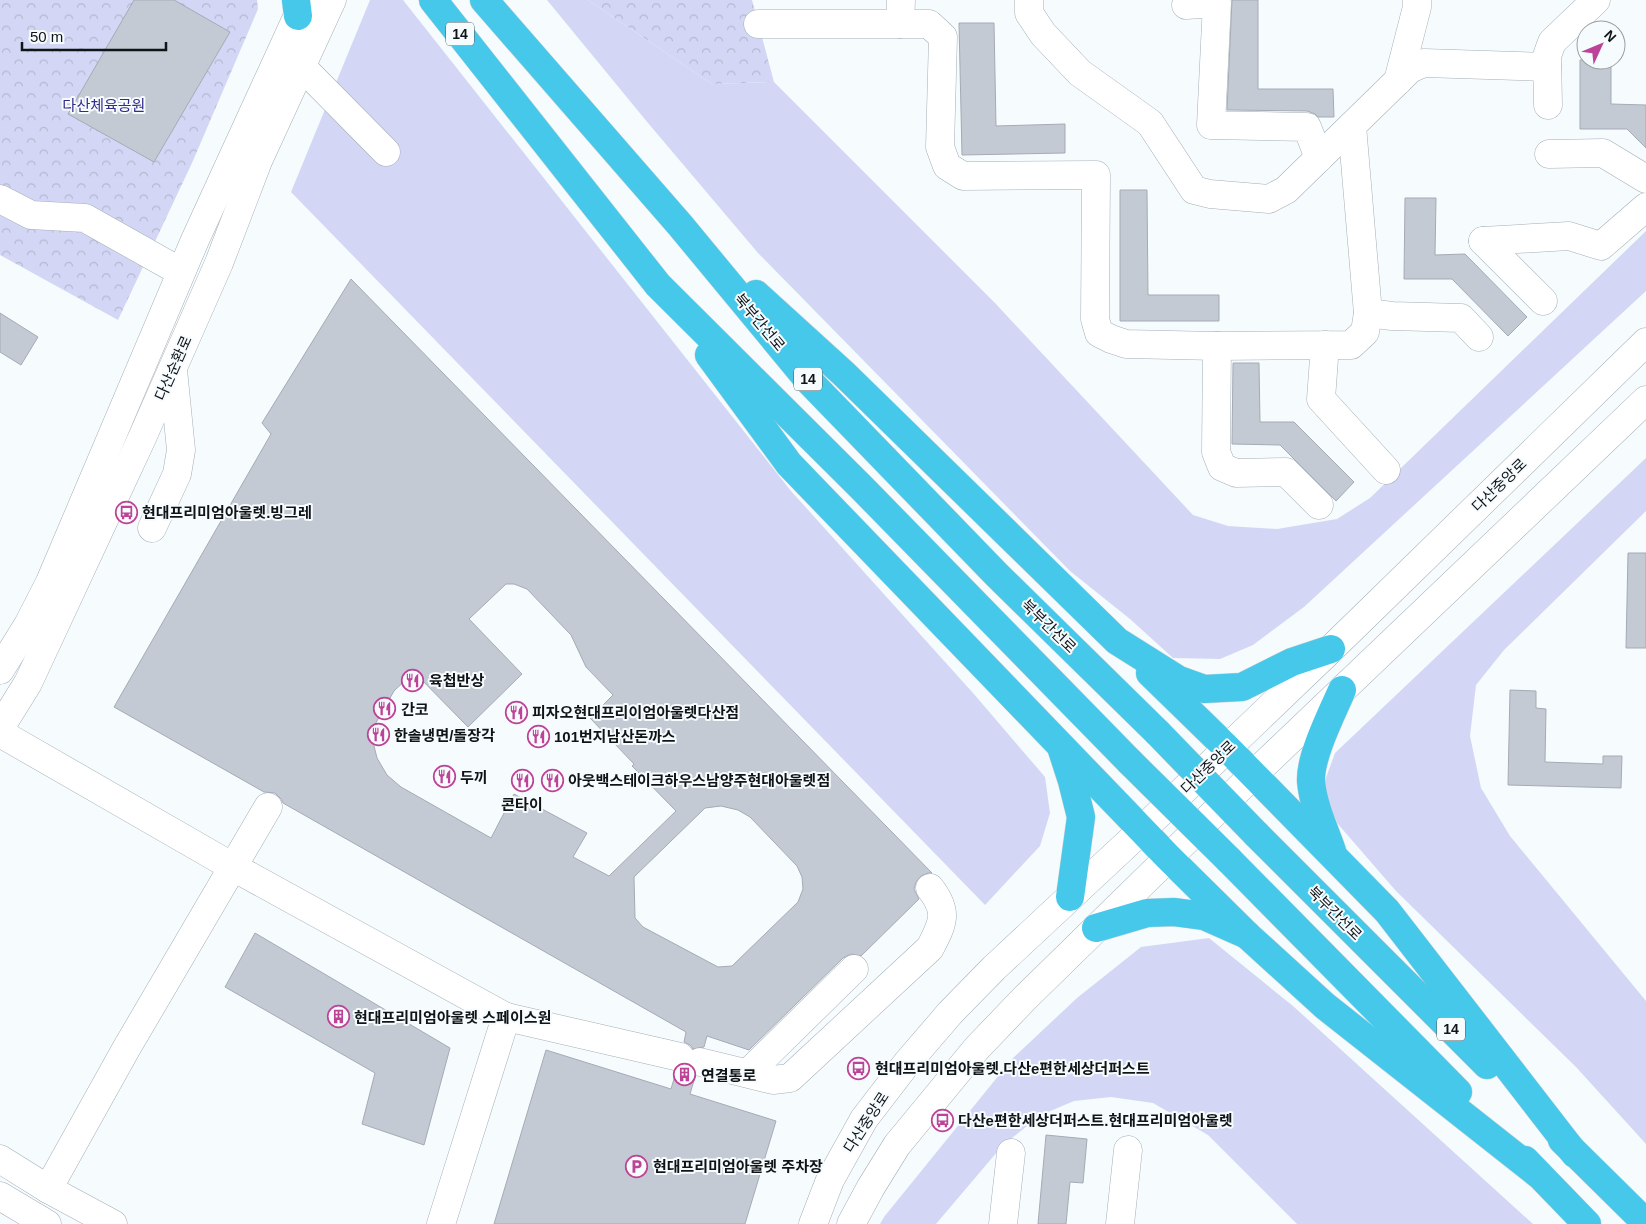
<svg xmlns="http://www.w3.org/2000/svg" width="1646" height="1224" viewBox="0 0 1646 1224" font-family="Arial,'Noto Sans KR',sans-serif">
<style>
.grass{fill:#d3d7f5}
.forest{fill:url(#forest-crowns)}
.building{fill:#c3cad4;stroke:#a5abb6;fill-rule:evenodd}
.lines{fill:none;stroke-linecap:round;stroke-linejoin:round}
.minor-casing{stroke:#a4afb7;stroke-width:29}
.highway-casing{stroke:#d4d5d5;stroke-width:29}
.minor{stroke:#fff;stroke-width:28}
.highway{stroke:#45c8e9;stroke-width:28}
.highway-bridge-casing{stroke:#d4d5d5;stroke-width:29;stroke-linecap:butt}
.highway-bridge{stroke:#45c8e9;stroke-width:28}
.labels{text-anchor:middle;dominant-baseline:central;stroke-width:4;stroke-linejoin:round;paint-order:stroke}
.shield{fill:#f6fbfe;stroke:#55595c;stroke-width:1}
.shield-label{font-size:14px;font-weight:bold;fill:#101417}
.park-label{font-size:15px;fill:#352b8b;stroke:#f6fbfe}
.street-label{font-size:15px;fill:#101417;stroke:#f6fbfe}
.poi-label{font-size:15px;font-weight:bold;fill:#101417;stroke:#f6fbfe;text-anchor:start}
</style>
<defs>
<pattern id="forest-crowns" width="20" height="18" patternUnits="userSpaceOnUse" patternTransform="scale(1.25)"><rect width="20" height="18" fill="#d3d7f5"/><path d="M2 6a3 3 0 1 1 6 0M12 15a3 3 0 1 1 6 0" fill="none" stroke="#b4b8d1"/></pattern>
</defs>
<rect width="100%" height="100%" fill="#f6fbfe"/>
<!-- grass -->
<g class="grass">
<path d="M370 0H403L791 491 973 693 1045 777 1050 813 1040 846 985 905 291 192Z"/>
<path d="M547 0H588L712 84 774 82 995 303 1193 515 1228 526 1277 529 1337 519 1370 498 1646 231V291L1304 607 1253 645 1220 659 1173 658 1130 619 1070 571 758 253 648 123Z"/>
<path d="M1646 458V511L1504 650 1476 685 1470 736 1481 788 1510 836 1646 1001V1144L1576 1067 1396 891 1337 823 1323 786 1335 753Z"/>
<path d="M1209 938 1293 1006 1533 1224H1297L1208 1135 1153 1103 1111 1097 1074 1101 1041 1115 1003 1145 936 1224H880L884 1217 1012 1059 1077 998 1141 947Z"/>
</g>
<!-- forest -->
<g class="forest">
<path d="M0 0H257L258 9 192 163 118 320 0 255Z"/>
<path d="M588 0H752L774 82 712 84Z"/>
</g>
<!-- building -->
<g class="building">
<path d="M134 0H174L230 32 154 162 68 114Z"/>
<path d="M1232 0H1258V89H1333L1334 117H1318L1315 114 1307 111 1227 110Z"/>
<path d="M959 23H994L996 126 1065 124V153L962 155Z"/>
<path d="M1580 60H1611V104L1646 105V148L1627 129H1580Z"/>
<path d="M1120 190H1147L1148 295H1219V321H1120Z"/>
<path d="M1405 198H1436L1435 255 1465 254 1527 317 1508 336 1452 279H1404Z"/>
<path d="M351 279 932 873H928L921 876 916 882 914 889 919 899 861 956 851 954 843 958 749 1050 707 1036 704 1047 693 1049 690 1045 684 1042 686 1032 283 803 281 799 275 793 264 792 114 707 271 434 262 423ZM506 584H514L527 589 571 635 586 667 613 695 590 718 634 764 632 766 676 811 609 876 573 857 587 833 514 794 491 838 401 787 387 775 377 758 372 738 373 728 394 691 414 672 468 727 522 674 469 619ZM721 806 738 810 750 817 797 866 802 877 803 889 798 902 732 966 718 967 643 927 635 918 634 877 705 808Z"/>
<path d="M0 313 38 337 21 365 0 352Z"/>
<path d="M1233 363H1259L1260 422H1294L1354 482 1336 501 1280 445 1232 444Z"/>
<path d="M1628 553H1646V648H1626Z"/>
<path d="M1510 690 1536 691V708L1546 709 1545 762 1603 764V756H1622L1621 788 1508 785Z"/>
<path d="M255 933 450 1048 424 1145 362 1124 375 1073 225 987Z"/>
<path d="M546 1050 671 1089 676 1072 687 1070 695 1077 690 1094 776 1121 745 1224H494Z"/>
<path d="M1046 1135 1087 1139 1083 1183 1070 1182 1066 1224H1038Z"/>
</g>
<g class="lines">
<defs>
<g id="minor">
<path d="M1029 0V13L1043 34 1080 73 1150 123 1194 190 1210 194 1269 199 1286 190 1410 69 1424 63 1547 67"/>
<path d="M1186 5 1217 3 1211 125 1307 127 1319 158"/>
<path d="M758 24H929L943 37 940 147 947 166 963 176 1096 175 1095 319 1099 333 1111 339 1126 344 1217 346 1216 452 1222 467 1236 473 1286 472 1319 505"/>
<path d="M900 24 901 0"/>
<path d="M302 67 386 152"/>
<path d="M1398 81 1417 7V0"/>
<path d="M1548 105 1547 56 1552 42 1596 0"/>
<path d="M1549 154 1603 153 1646 179"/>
<path d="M0 199 31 215 85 218 181 272"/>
<path d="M1483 241 1569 236 1601 246 1646 207"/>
<path d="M1483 241 1543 301"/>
<path d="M1368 313 1392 316 1461 318 1479 337"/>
<path d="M1325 345 1321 399 1386 470"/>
<path d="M1217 346 1351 345 1365 332 1368 313 1352 126"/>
<path d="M152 528 177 474 181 450 173 370"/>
<path d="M0 670 28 625 50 582 195 240 305 0"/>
<path d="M0 728 28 683 142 438 219 263 258 161 332 0"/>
<path d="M0 733 233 867 506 1017 441 1224"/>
<path d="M506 1017 680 1057"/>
<path d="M700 1062 773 1080 790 1078 930 948C943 923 949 912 930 888"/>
<path d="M748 1073 854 969"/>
<path d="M0 1159 48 1189 113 1224"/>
<path d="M48 1189 126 1049 268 807"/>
<path d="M0 1196 47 1224"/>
<path d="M813 1224 830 1180 864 1119 907 1063 950 1013 994 968 1142 830 1331 649 1646 342"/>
<path d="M851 1224 871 1187 897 1145 977 1048 1024 999 1253 775 1646 400"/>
<path d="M1003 1224 1011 1153"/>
<path d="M1120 1224 1128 1150"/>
</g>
<g id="highway">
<path d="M296 0 298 16"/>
<path d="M433 0 658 285 862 488 1130 762"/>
<path d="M484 0 680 225 809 381 997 575 1158 733"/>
<path d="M756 294 844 374 1117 641 1179 680 1204 689 1242 687 1292 662 1331 649"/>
<path d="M709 355 789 464 1168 857 1247 935"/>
<path d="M1150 673 1228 749 1387 911 1575 1154"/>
<path d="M1062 750 1072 781 1081 817 1070 897"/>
<path d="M1256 834 1487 1065"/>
<path d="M1332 851C1324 828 1313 805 1311 781 1310 756 1332 713 1342 690"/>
<path d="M1229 860 1458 1092"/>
<path d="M1096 928 1147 913 1174 912 1204 916 1247 935 1325 1006 1538 1174"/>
<path d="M1562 1140 1646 1223"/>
<path d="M1525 1160 1587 1224"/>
</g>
</defs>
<!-- minor casing -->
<use href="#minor" class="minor-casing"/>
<!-- highway casing -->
<use href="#highway" class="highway-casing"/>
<!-- minor -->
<use href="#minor" class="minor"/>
<!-- highway -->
<use href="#highway" class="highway"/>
<defs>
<g id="highway-bridge">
<path d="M1158 733 1256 834"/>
<path d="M1130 762 1229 860"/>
</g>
</defs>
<!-- highway-bridge casing -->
<use href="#highway-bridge" class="highway-bridge-casing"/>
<!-- highway-bridge -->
<use href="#highway-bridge" class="highway-bridge"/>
</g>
<!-- icons -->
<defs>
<symbol id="bus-ring" viewBox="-11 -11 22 22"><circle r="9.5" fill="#f6fbfe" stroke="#bd4396" stroke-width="1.5"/><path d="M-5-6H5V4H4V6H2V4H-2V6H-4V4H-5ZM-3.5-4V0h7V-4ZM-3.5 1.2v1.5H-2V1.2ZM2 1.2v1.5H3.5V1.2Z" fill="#bd4396"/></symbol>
<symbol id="restaurant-ring" viewBox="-11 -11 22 22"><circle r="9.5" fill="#f6fbfe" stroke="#bd4396" stroke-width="1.5"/><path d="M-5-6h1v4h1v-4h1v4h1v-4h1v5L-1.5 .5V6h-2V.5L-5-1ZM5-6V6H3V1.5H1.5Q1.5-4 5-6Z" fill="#bd4396"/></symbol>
<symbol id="building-ring" viewBox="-11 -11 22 22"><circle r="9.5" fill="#f6fbfe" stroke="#bd4396" stroke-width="1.5"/><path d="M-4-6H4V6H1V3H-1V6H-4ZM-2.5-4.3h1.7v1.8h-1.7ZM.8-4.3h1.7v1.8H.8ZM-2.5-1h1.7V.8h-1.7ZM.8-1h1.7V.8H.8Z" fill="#bd4396"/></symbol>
<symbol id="parking-ring" viewBox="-11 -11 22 22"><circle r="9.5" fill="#f6fbfe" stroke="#bd4396" stroke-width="1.5"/><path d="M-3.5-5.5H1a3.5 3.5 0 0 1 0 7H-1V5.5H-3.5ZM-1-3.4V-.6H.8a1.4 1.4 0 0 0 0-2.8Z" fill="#bd4396"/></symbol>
</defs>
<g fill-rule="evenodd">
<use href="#bus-ring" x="114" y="500" width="25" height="25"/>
<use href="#restaurant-ring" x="400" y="668" width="25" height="25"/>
<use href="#restaurant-ring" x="372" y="696" width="25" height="25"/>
<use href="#restaurant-ring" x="504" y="700" width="25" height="25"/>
<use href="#restaurant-ring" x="366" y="722" width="25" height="25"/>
<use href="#restaurant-ring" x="526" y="724" width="25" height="25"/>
<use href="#restaurant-ring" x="432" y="764" width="25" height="25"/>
<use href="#restaurant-ring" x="540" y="768" width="25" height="25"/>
<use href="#restaurant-ring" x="510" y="768" width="25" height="25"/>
<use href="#building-ring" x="326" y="1004" width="25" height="25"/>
<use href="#bus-ring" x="846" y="1056" width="25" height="25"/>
<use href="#building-ring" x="672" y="1062" width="25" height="25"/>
<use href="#bus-ring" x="930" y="1108" width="25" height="25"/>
<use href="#parking-ring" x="624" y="1154" width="25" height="25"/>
</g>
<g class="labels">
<!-- shield labels -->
<g class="shield">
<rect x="446" y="22.5" width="28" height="23" rx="4"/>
<rect x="794" y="367.5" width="28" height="23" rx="4"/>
<rect x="1437" y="1017.5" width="28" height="23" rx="4"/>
</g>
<g class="shield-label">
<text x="460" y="34">14</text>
<text x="808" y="379">14</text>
<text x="1451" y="1029">14</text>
</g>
<!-- park labels -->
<g class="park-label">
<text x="104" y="105">다산체육공원</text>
</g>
<!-- street labels -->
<g class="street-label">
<text transform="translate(760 322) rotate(50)">북부간선로</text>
<text transform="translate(173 368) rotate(-66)">다산순환로</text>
<text transform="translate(1499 485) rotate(-44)">다산중앙로</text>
<text transform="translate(1049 626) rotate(44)">북부간선로</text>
<text transform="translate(1208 767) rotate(-44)">다산중앙로</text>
<text transform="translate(1335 913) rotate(45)">북부간선로</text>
<text transform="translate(866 1122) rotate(-57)">다산중앙로</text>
</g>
<!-- poi labels -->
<g class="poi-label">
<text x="142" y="512">현대프리미엄아울렛.빙그레</text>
<text x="429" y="680">육첩반상</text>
<text x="401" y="709">간코</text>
<text x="532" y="712">피자오현대프리이엄아울렛다산점</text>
<text x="394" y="735">한솔냉면/돌장각</text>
<text x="554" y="736">101번지남산돈까스</text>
<text x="460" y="777">두끼</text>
<text x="568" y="780">아웃백스테이크하우스남양주현대아울렛점</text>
<text x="522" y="804" text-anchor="middle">콘타이</text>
<text x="354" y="1017">현대프리미엄아울렛 스페이스원</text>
<text x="875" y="1068">현대프리미엄아울렛.다산e편한세상더퍼스트</text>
<text x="701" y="1075">연결통로</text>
<text x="958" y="1120">다산e편한세상더퍼스트.현대프리미엄아울렛</text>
<text x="653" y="1166">현대프리미엄아울렛 주차장</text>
</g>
</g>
<!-- north arrow -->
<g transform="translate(1601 45) rotate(46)"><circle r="24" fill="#f6fbfe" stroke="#9a9fa2"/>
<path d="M0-4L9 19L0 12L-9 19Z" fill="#bd4396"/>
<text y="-8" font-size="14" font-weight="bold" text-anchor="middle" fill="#101417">N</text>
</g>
<!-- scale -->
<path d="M22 42v8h144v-8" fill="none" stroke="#101417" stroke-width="2.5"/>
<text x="30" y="42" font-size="15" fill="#101417" stroke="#f6fbfe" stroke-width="4" paint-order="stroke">50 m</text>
</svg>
